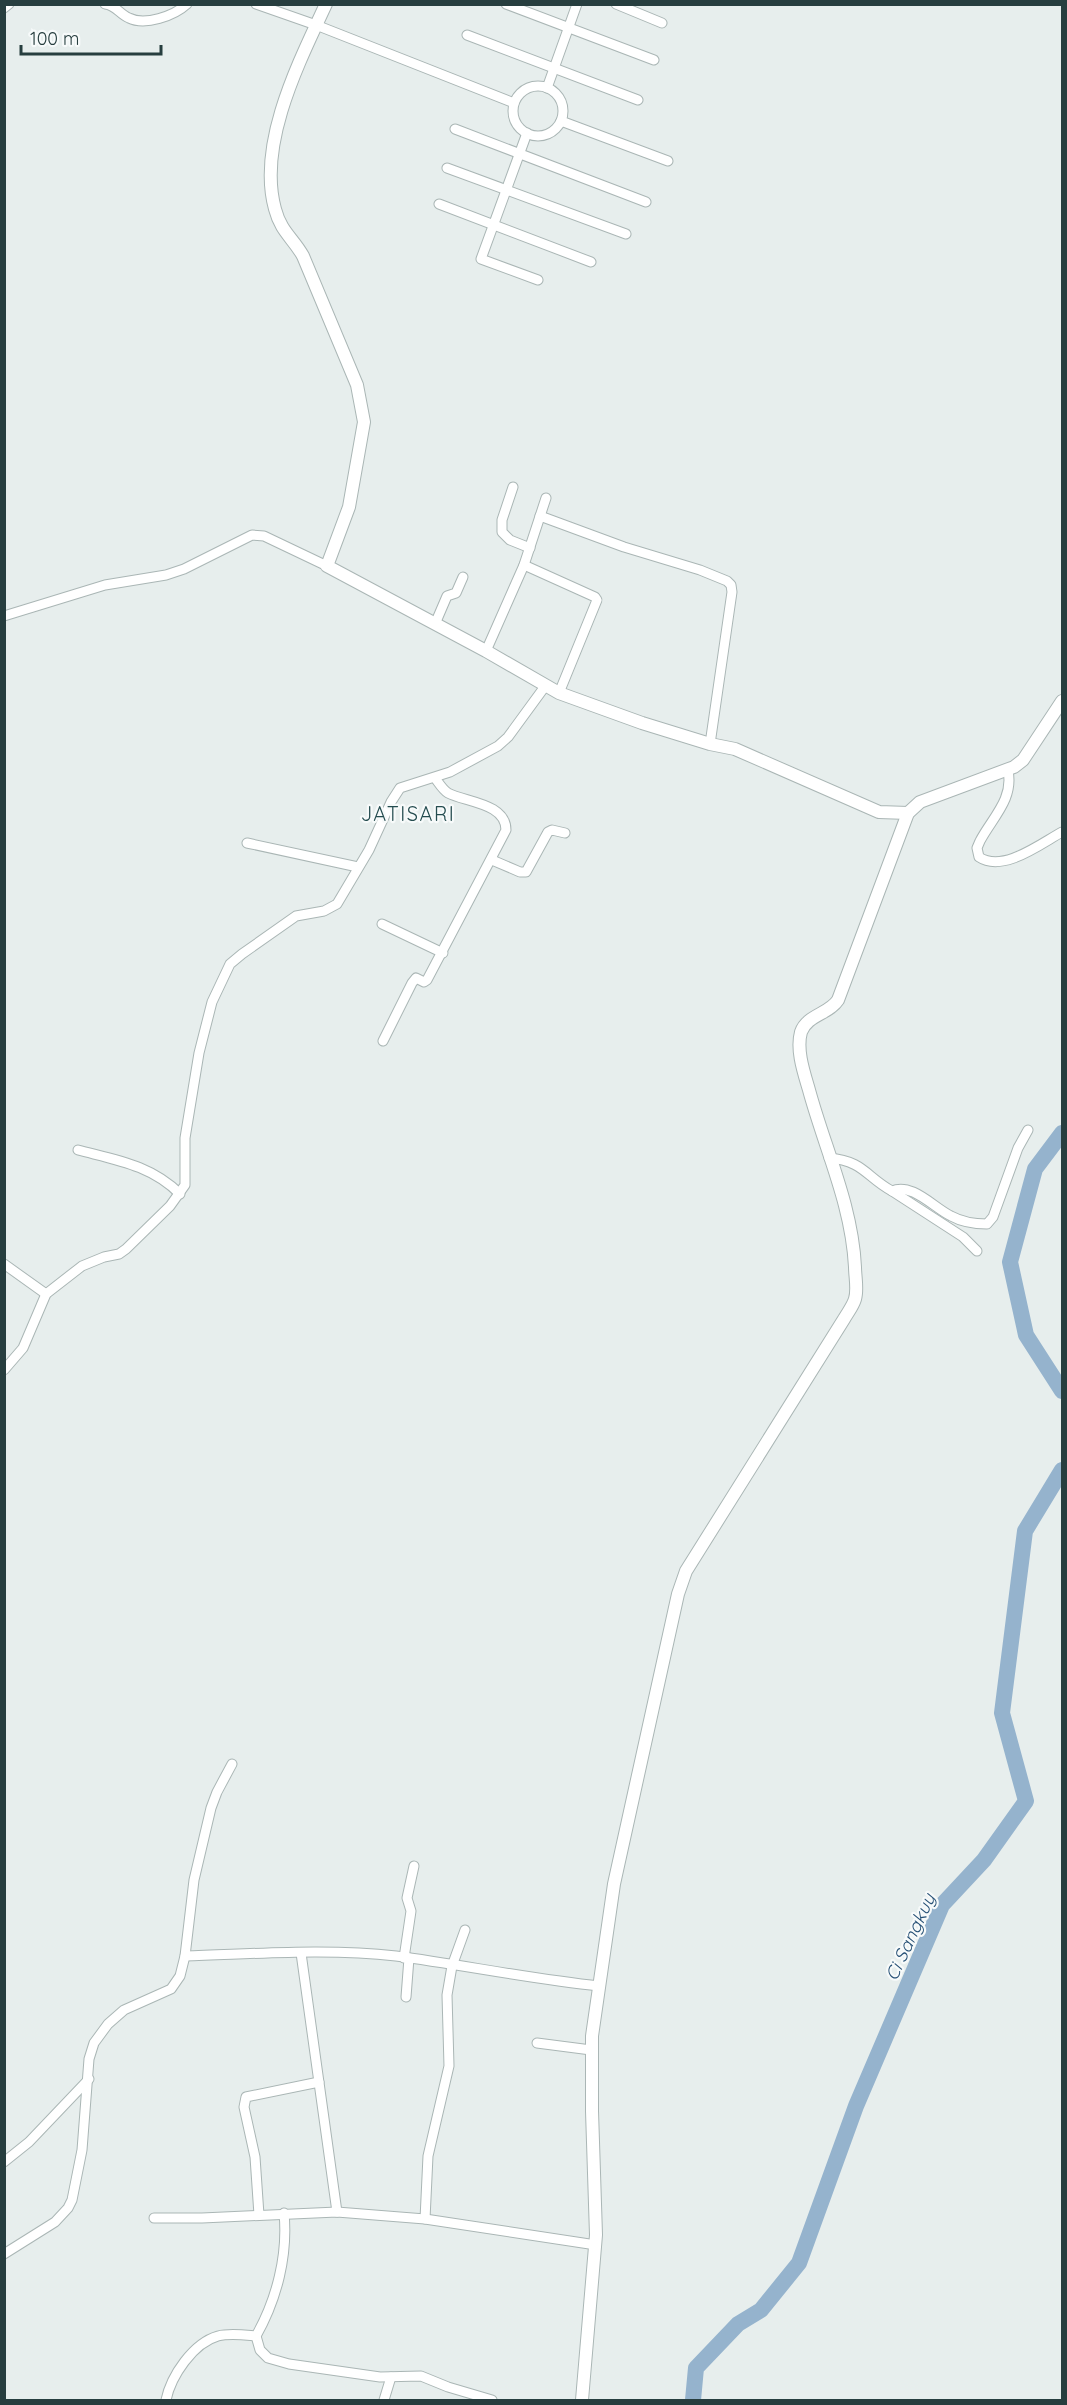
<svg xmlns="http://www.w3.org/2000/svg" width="1067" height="2405" viewBox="0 0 1067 2405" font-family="Quicksand,sans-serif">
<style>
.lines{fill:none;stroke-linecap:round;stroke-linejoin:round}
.river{stroke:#95b3cd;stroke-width:16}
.minor-casing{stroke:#aab6b5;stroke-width:11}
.tertiary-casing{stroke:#aab6b5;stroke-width:14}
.minor{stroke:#fff;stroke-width:9}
.tertiary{stroke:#fff;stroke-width:12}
.labels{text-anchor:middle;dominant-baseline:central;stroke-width:4.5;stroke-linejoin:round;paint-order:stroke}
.water-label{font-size:18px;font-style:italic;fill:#265075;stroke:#f7fafa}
.quarter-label{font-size:20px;letter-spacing:1.5px;fill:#244c4f;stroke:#f7fafa}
</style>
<rect width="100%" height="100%" fill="#e7eeed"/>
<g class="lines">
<!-- river -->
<g class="river">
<path d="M1062 1133 1035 1169 1010 1262 1026 1335 1062 1391"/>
<path d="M693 2400 696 2368 738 2324 761 2310 799 2263 856 2106 942 1905 984 1860 1026 1801 1002 1713 1025 1531 1062 1470"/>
</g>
<defs>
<g id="minor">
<path d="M105 4C116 5 119 14 129 18 145 26 174 16 187 4"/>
<path d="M256 4 316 25 514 103"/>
<path d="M506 4 654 60"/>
<path d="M616 4 662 23"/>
<path d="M4 8 9 4"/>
<path d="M467 35 638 100"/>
<circle cx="538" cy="111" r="25"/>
<path d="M547 88 577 4"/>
<path d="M561 121 668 161"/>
<path d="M455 129 646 202"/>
<path d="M527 133 481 259 538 280"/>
<path d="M447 168 626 234"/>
<path d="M439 204 591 262"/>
<path d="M513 487 502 520V532L510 540 530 548"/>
<path d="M540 516 624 547 700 570 727 581 731 585 732 592 710 744"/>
<path d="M524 565 595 597 597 600 559 693"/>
<path d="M4 616 105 585 166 575 184 569 252 535 264 536 327 566"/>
<path d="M435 624 447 596 456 593 463 577"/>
<path d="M486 651 524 565 546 498"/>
<path d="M1008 771C1014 799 992 818 980 841L977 848 979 857C1003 873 1040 844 1062 832"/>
<path d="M247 843 358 867"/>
<path d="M492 860 520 872H526L548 832 552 830 565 833"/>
<path d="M382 924 443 953"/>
<path d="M383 1041 412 983 416 978 424 982 427 980 506 830C506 803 465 802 448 793 442 789 439 783 435 778"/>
<path d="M78 1150C116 1160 151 1165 180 1194"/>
<path d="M829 1158C864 1161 866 1177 892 1191 912 1182 934 1208 951 1216 962 1222 975 1224 987 1224L993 1217 1018 1148 1028 1130"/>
<path d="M892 1191 963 1237 977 1251"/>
<path d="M4 1264 46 1294"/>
<path d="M4 1370 23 1348 46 1294 82 1266 104 1257 119 1254 126 1249 170 1206 185 1185V1138L199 1053 212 1002 230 964 242 954 296 916 324 911 337 904 369 850 391 802 400 788 450 772 498 746 508 737 546 685"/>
<path d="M301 1953 337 2212"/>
<path d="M185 1956C255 1954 327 1948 396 1956 464 1965 531 1979 599 1986"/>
<path d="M404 1958 411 1911 407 1898 414 1866"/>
<path d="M406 1997 409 1958"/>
<path d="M537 2043 591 2050"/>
<path d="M4 2162 29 2142 89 2079"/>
<path d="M259 2215 255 2157 244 2107 246 2097 319 2082"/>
<path d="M154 2218H202L337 2212 425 2219 596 2245"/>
<path d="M425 2219 428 2156 449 2066 447 1995 452 1966 465 1930"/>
<path d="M4 2254 55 2222 68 2208 72 2200 82 2150 89 2059 94 2043 108 2024 124 2010 171 1989 180 1976 185 1956 194 1880 211 1808 217 1792 232 1764"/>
<path d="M256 2336 260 2350 268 2358 289 2364 380 2377 421 2376 448 2387 492 2400"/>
<path d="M166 2400C171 2376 193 2343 218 2336 230 2333 244 2335 256 2336 277 2299 288 2255 284 2213"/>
<path d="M384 2400 391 2377"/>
</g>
<g id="tertiary">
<path d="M326 4C299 62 257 144 275 209 281 232 293 238 303 256L357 385 364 422 349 507 327 566 486 651 559 693 642 723 710 744 735 749 879 812 908 813"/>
<path d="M582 2400 596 2235 592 2111V2036L614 1884 678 1594 686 1571 844 1319C848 1312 853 1306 855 1299 858 1289 855 1277 855 1267 852 1205 825 1149 809 1090 804 1073 796 1050 801 1032 807 1015 829 1014 838 1000L908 813 920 802 1014 767 1023 760 1062 701"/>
</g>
</defs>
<!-- minor casing -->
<use href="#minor" class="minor-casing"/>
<!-- tertiary casing -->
<use href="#tertiary" class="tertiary-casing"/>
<!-- minor -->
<use href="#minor" class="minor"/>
<!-- tertiary -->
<use href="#tertiary" class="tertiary"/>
</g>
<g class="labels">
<!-- water labels -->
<g class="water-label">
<text transform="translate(910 1937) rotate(-65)">Ci Sangkuy</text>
</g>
<!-- quarter labels -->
<g class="quarter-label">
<text x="408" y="813">JATISARI</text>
</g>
</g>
<!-- border -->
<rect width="1067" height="2405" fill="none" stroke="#273e3f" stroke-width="12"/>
<!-- scale -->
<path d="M21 45v9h140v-9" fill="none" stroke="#273e3f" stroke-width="3"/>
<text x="30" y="45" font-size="18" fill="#273e3f" stroke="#f7fafa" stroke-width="4.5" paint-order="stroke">100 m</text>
</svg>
